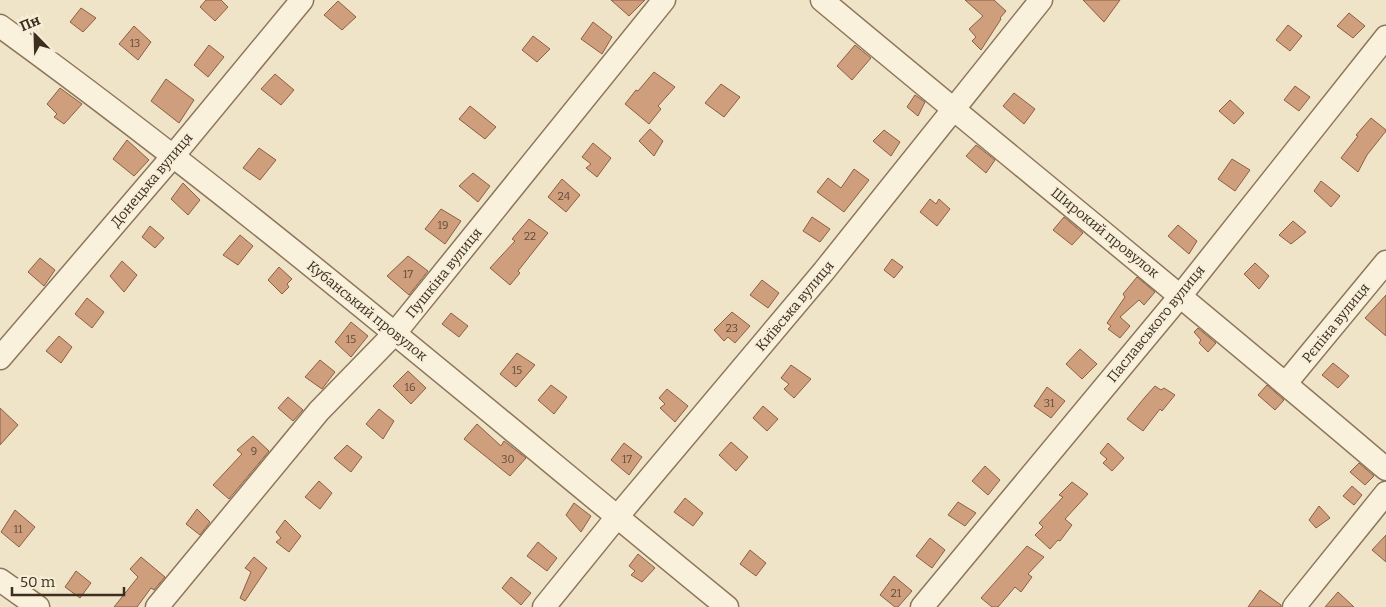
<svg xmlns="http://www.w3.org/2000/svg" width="1386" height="607" viewBox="0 0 1386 607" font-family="Bitter,serif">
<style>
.building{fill:#cf9f7d;stroke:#8d5f41}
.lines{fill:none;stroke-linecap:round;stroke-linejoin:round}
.minor-casing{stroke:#8d765c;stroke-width:25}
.minor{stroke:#faf1dc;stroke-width:22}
.labels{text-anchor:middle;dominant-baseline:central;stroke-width:4;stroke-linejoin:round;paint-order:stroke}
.number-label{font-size:11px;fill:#624a37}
.street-label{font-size:14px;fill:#3d2e20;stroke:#f7eed8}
</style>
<rect width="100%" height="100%" fill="#f0e4c8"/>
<!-- building -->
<g class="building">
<path d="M206 0H221L228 7 215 21 200 7Z"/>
<path d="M611 0H645L629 16Z"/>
<path d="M965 0H994L1006 11 1000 18 1001 19 981 50 972 41 976 37 969 29 983 16Z"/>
<path d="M1083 0H1120L1104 22Z"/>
<path d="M338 1 356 17 342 30 324 15Z"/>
<path d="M81 8 96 18 83 32 70 22Z"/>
<path d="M1349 13 1365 26 1353 38 1337 26Z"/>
<path d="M593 22 612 37 602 54 581 39Z"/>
<path d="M1288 25 1302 36 1290 51 1276 40Z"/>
<path d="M134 26 151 42 138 60 119 44Z"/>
<path d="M533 36 550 49 537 62 522 50Z"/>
<path d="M209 45 224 57 208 77 194 65Z"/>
<path d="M855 45 871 58 852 80 837 66Z"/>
<path d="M654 72 675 87 658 106 661 109 649 124 625 104 636 90 638 91Z"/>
<path d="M275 74 294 90 281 105 261 89Z"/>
<path d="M166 79 194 100 179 123 151 101Z"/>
<path d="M721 84 740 97 724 117 705 103Z"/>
<path d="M1295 86 1310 97 1299 111 1284 100Z"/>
<path d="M60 88 82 104 64 124 54 117 57 114 47 104Z"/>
<path d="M1014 93 1035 109 1024 124 1003 106Z"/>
<path d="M915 95 925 102 918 116 907 107Z"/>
<path d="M1230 100 1244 113 1234 124 1219 111Z"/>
<path d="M470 106 496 127 485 139 459 119Z"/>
<path d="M1371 118 1386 130V131L1367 155 1358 172 1341 158 1358 136 1356 135Z"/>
<path d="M650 129 663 141 654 156 639 141Z"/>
<path d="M884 130 900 142 891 156 873 141Z"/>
<path d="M127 140 149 160 134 176 113 159Z"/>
<path d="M593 143 611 158 597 177 586 168 591 164 582 157Z"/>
<path d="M976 145 995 160 986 173 966 156Z"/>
<path d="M259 148 276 160 260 180 243 168Z"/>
<path d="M1232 159 1250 170 1235 191 1218 179Z"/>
<path d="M854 169 869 180 844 212 817 192 828 178 841 188Z"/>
<path d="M473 173 490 186 478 202 459 186Z"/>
<path d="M562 179 580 195 566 212 548 197Z"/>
<path d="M1321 181 1340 196 1331 207 1314 191Z"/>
<path d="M183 183 200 200 188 215 171 199Z"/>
<path d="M930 199 936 204 939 199 950 209 937 226 920 212Z"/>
<path d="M441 209 461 221 445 244 425 229Z"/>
<path d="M812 217 830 229 820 242 803 231Z"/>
<path d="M1064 217 1083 233 1072 245 1053 230Z"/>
<path d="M529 219 548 233 518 271 520 273 510 285 490 268 515 241 512 239Z"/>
<path d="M1293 221 1306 232 1291 244 1279 235Z"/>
<path d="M1178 225 1197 241 1189 254 1168 236Z"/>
<path d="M150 226 164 238 155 248 142 237Z"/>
<path d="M240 235 253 246 238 265 223 255Z"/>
<path d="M408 256 428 271 409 295 387 276Z"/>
<path d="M40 258 55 270 44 286 28 272Z"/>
<path d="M892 259 903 267 894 278 884 270Z"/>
<path d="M122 261 137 275 124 292 110 276Z"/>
<path d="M1255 263 1269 276 1259 289 1244 274Z"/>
<path d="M279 267 292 279 287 284 289 287 282 294 268 280Z"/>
<path d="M1137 277 1155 292 1144 305 1139 300 1120 317 1130 326 1120 338 1108 329 1111 326 1107 323 1125 297 1123 294Z"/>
<path d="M762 280 779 293 768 308 750 295Z"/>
<path d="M1386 295V336L1365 318Z"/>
<path d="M87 298 104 312 92 328 75 314Z"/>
<path d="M732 312 750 326 735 343 728 337 724 341 714 330Z"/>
<path d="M451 313 468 326 459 337 442 324Z"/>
<path d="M351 322 368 336 351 357 335 342Z"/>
<path d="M1198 328 1216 343 1208 352 1199 343 1201 340 1194 332Z"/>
<path d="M59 336 72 347 61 363 46 351Z"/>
<path d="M1080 349 1097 364 1082 379 1066 364Z"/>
<path d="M517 353 535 365 516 387 500 374Z"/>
<path d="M320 360 335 372 322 389 305 377Z"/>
<path d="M1333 363 1349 376 1338 388 1322 375Z"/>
<path d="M791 365 811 379 794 398 784 389 789 384 781 378Z"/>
<path d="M408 371 426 388 411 404 393 386Z"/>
<path d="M551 385 567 397 554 414 538 400Z"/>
<path d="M1267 385 1284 400 1275 410 1258 395Z"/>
<path d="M1155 386 1161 390 1164 388 1175 395 1162 411 1160 409 1143 431 1127 419 1145 397Z"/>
<path d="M1047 387 1065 401 1051 418 1034 406Z"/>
<path d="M667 389 688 406 675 422 660 408 665 404 659 398Z"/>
<path d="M288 397 303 410 293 421 278 408Z"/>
<path d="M763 406 778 419 767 431 753 418Z"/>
<path d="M0 408 18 425 0 445Z"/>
<path d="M379 409 394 421 383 439 366 424Z"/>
<path d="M477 424 501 446 504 441 526 458 510 476 464 439Z"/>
<path d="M253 436 269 451 229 499 213 485 242 454 237 450Z"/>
<path d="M731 442 748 457 736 471 719 455Z"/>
<path d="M624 443 642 457 629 475 611 460Z"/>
<path d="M1108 443 1124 458 1112 471 1103 463 1107 459 1100 453Z"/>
<path d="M347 445 362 457 351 472 334 458Z"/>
<path d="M1359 463 1374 476 1365 485 1350 472Z"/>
<path d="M985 466 1000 480 988 495 972 481Z"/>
<path d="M319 481 332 493 320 509 305 497Z"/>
<path d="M1072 482 1088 494 1065 519 1072 525 1060 541 1058 540 1050 549 1035 535 1043 527 1039 523 1063 497 1059 495Z"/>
<path d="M1352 486 1362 495 1354 505 1343 496Z"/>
<path d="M685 498 703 513 693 526 674 512Z"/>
<path d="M958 502 976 513 965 526 948 515Z"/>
<path d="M574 503 591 516 581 532 566 515Z"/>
<path d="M1319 506 1330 518 1316 528 1309 520Z"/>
<path d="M197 509 210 522 200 535 186 524Z"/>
<path d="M15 510 35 527 19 547 1 532Z"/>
<path d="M285 520 301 536 289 552 276 542 281 538 276 532Z"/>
<path d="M1386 535V562L1372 550Z"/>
<path d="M930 538 945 550 932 568 916 556Z"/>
<path d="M538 542 557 558 547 571 527 556Z"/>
<path d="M1027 546 1044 557 1028 574 1032 577 1021 592 1015 587 998 607H992L981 598Z"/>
<path d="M750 550 766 563 756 576 740 564Z"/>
<path d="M638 554 655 568 642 582 631 575 635 571 629 566Z"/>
<path d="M141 557 165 577 154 590 151 588 137 607H114L138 577 130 569Z"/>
<path d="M254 557 267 568 245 601 240 598 251 572 245 568Z"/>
<path d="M76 571 91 583 80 598 65 587Z"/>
<path d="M894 576 912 591 898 607H895L880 595Z"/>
<path d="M511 577 531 593 521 605 502 588Z"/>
<path d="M1260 590 1281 605V607H1248Z"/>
<path d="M1338 592 1354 607H1325Z"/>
</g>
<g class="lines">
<defs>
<g id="minor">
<path d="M822 0C1010 157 1200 310 1386 469"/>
<path d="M0 26C251 208 487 411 727 607"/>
<path d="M0 358 173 156 302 0"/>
<path d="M1286 383 1386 262"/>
<path d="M0 580 38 607"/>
<path d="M157 607 319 411 395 333 664 0"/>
<path d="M544 607 617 517 824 271 1041 0"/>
<path d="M922 607 1181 295 1386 37"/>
<path d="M1294 607 1386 493"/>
</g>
</defs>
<!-- minor casing -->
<use href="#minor" class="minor-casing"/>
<!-- minor -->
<use href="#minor" class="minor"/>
</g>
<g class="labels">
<!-- number labels -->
<g class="number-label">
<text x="135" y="43">13</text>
<text x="564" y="196">24</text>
<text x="443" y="225">19</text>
<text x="530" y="236">22</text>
<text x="408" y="274">17</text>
<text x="732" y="328">23</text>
<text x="351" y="339">15</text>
<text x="517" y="370">15</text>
<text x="410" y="387">16</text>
<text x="1049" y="403">31</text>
<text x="254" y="451">9</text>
<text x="508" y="459">30</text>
<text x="627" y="459">17</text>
<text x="18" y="529">11</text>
<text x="896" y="593">21</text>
</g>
<!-- street labels -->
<g class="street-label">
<text transform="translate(152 180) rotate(-50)">Донецька вулиця</text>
<text transform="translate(1105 233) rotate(39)">Широкий провулок</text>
<text transform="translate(444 273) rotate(-51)">Пушкіна вулиця</text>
<text transform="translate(795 306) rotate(-50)">Київська вулиця</text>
<text transform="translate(367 311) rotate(39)">Кубанський провулок</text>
<text transform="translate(1336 323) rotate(-51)">Рєпіна вулиця</text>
<text transform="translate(1156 324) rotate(-51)">Паславського вулиця</text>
</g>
</g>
<!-- north arrow -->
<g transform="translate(35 35) rotate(337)" stroke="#f7eed8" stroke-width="4" paint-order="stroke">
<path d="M0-4L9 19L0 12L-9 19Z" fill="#3d2e20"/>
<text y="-8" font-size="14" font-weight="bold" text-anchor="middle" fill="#3d2e20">Пн</text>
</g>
<!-- scale -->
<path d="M12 587v8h112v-8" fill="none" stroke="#3d2e20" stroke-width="2.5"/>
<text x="20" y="587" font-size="15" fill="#3d2e20" stroke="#f7eed8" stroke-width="4" paint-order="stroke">50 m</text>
</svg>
